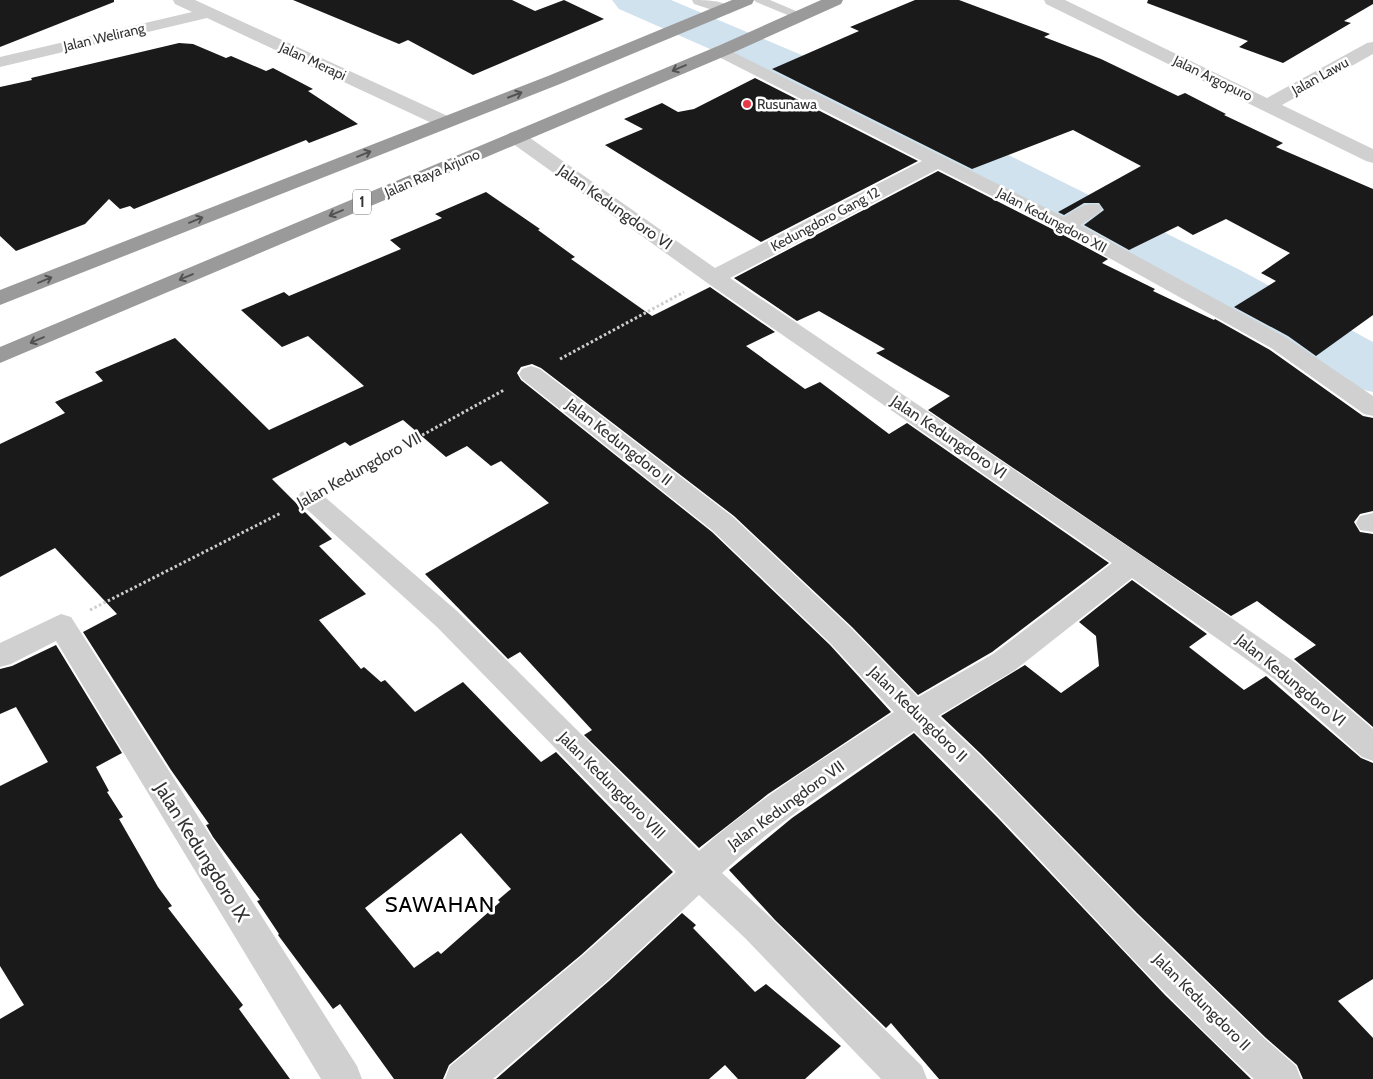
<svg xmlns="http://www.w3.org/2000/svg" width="1373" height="1079" viewBox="0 0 1373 1079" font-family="Cabin,sans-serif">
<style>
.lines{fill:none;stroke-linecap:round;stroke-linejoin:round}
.river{fill:#cfe2ee;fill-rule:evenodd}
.building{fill:#1a1a1a;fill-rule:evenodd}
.path{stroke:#cdcdcd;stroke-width:3;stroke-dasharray:2.5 2.5;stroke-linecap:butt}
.lane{fill:#d0d0d0;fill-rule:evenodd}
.street{fill:#d0d0d0;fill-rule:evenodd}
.highway{fill:#9a9a9a;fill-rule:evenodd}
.oneway{stroke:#525252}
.poi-dot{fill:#e63946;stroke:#fff;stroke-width:2}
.labels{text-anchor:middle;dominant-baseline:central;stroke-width:5;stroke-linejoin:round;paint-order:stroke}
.far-street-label{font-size:14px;fill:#333;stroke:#fff}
.far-poi-label{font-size:14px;fill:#333;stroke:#fff;text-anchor:start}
.shield{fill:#fff;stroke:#707070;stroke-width:1}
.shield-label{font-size:15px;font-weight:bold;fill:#333}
.street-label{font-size:16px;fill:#333;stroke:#fff}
.near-street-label{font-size:19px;fill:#333;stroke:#fff}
.near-quarter-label{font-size:22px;letter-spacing:1px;fill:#000;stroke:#fff}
</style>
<rect width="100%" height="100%" fill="#fff"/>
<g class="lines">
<!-- river -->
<path class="river" d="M612 0H671L837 70 1240 270 1373 342V392L1351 387 1330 369 1200 294 803 90 619 9Z"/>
</g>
<!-- building -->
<g class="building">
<path d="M0 0H114V2L0 47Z"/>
<path d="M293 0H512L535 11 564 0 604 19 473 75 408 40 399 44Z"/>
<path d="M915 0H959L1050 34 1044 37 1101 59 1178 96 1185 93 1226 114 1224 115 1283 143 1276 147 1373 189V315L1316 356 1288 336 1234 307 1276 281 1261 273 1290 253 1226 219 1193 235 1178 226 1129 250 1084 225 1104 210 1099 203H1084L1064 215 1058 212 1141 166 1073 130 972 169 772 69 859 31 850 27Z"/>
<path d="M1148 0H1373V4L1344 21 1351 23 1283 63 1239 47 1248 41 1147 3Z"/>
<path d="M179 43 193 44 226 58 231 56 266 71 273 68 313 89 308 91 358 124 309 143 306 140 134 209 130 206 120 209 109 199 85 224 16 251 0 236V87L32 80 31 78Z"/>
<path d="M755 78 918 161 761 242 605 145 643 129 624 119 662 103 678 112 694 109Z"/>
<path d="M938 171 1056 231 1108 259 1102 263 1155 289 1153 291 1214 320 1215 319 1270 350 1363 416 1373 418V511L1360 514 1354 522 1360 532 1373 534V727L1294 659 1316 645 1257 601 1231 616 928 410 950 396 876 353 885 349 819 311 797 321 734 278Z"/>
<path d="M486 192 540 229 538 230 575 257 571 259 652 316 710 287 775 332 746 346 805 389 820 382 889 434 907 423 1109 563 992 652 918 695 852 627 734 516 541 368 532 364 521 367 517 373 521 380 712 532 830 645 891 712 768 794 699 848 584 735 592 730 520 652 508 659 425 574 549 503 501 461 491 466 467 446 446 457 403 420 350 446 345 442 272 479 332 539 319 546 366 594 319 620 361 669 364 667 381 682 385 680 415 712 463 682 541 762 556 752 673 872 581 955 449 1065 443 1079H394L340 1004 333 1009 278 935 279 934 257 901 260 900 213 837 206 825 209 824 171 770 83 632 117 614 55 548 0 577V444L65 413 55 402 103 381 95 372 175 338 269 430 364 386 308 336 282 347 241 310 284 292 289 296 401 249 390 240 442 218 435 214ZM461 833 511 889 498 900 500 902 441 954 438 951 414 968 365 908Z"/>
<path d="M1132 580 1207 634 1189 647 1244 690 1266 676 1361 758 1373 763V979L1338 1001 1373 1038V1079H1303L1297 1065 1266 1038 1137 913 981 754 941 716 1025 665 1061 693 1099 666 1096 636 1079 622Z"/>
<path d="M56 645 122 753 96 767 109 791 107 792 123 817 119 819 158 887 172 906 168 908 243 1005 239 1009 290 1079H0V1019L24 1005 0 966V786L48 762 16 707 0 714V669L12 666Z"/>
<path d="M914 733 998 818 1165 995 1251 1079H939L891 1023 886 1028 775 920 729 870 792 818Z"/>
<path d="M682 913 696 925 693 928 755 992 766 984 841 1046 805 1079H738L725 1065 709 1079H496L609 981Z"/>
</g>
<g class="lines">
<!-- path -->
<g class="path">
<path d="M560 359 684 292"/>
<path d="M339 481 504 390"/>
<path d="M90 610 281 513"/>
</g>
<!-- lane -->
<path class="lane" d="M754 0H770L803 14 805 16 803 18H795L756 2Z"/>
<!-- street -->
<g class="street">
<path d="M173 0H195L452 118 455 122 452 126 445 128 438 126 207 18 0 67V57L192 12 175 4Z"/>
<path d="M692 0C704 0 725 0 733 9L731 13 725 14 694 4Z"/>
<path d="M1044 0H1065L1267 98 1367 43 1373 42V54L1282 105 1373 149V163L1366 161 1046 4Z"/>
<path d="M721 46 1064 217C1075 210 1086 201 1099 205L1102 209 1099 213 1080 225 1287 338 1373 396V416L1364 414 1271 348 1057 229 938 169 730 278 1142 556 1296 663 1373 729V761L1362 757 1274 679 1132 578 1015 670 938 716 980 755 1136 914 1265 1039 1296 1066 1301 1079H1254C1134 969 1031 843 914 731 849 776 780 819 722 873L769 916 922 1066 927 1079H881L745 938 699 895 608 980 493 1079H445L450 1066 582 956 676 872 437 627 301 504 297 498 301 492 310 489 319 492 457 611 699 851C758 798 828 756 894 712L831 644 713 531 522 379 519 374 522 369 531 366 540 369 733 517 851 628 918 697 993 654 1112 563 706 282 509 141 506 137 509 133 516 131 523 133 715 268 922 161 715 55 712 51 715 47Z"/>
<path d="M1373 513V532L1360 530 1356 523 1360 516Z"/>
<path d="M61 614 71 617 357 1066 362 1079H321L56 641 11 664 0 667V643Z"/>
</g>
<!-- highway -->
<g class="highway">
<path d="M732 0H754L752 4 560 84 0 305V290L548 76Z"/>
<path d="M821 0H843L841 4 730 54 0 363V347L718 46Z"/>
</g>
</g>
<!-- one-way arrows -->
<defs><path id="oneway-shaft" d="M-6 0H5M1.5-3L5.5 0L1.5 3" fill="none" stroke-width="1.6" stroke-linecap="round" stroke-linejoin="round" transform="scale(1.25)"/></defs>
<g class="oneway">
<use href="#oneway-shaft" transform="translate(679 68) rotate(157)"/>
<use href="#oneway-shaft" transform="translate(515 95) rotate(-21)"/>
<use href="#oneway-shaft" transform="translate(364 154) rotate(-22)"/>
<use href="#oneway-shaft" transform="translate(336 213) rotate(157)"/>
<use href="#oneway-shaft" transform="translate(196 220) rotate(-22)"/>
<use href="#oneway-shaft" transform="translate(186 277) rotate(157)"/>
<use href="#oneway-shaft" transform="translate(45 280) rotate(-22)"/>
<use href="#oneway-shaft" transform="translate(37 340) rotate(157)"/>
</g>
<!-- markers -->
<circle class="poi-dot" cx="747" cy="104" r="5"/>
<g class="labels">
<!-- far-street labels -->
<g class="far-street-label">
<text transform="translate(104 37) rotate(-13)">Jalan Welirang</text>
<text transform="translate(313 61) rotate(25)">Jalan Merapi</text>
<text transform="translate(1320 76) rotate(-29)">Jalan Lawu</text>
<text transform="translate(1213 78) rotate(26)">Jalan Argopuro</text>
<text transform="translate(432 173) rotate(-23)">Jalan Raya Arjuno</text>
<text transform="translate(825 219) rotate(-28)">Kedungdoro Gang 12</text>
<text transform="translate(1052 220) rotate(28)">Jalan Kedungdoro XII</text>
</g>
<!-- far-poi labels -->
<g class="far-poi-label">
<text x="757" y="104">Rusunawa</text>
</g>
<!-- shield labels -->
<rect class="shield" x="353" y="189.5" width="18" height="25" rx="4"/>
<g class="shield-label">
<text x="362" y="202">1</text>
</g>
<!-- street labels -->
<g class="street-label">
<text transform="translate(615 207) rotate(35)">Jalan Kedungdoro VI</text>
<text transform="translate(949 437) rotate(34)">Jalan Kedungdoro VI</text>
<text transform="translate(619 442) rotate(38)">Jalan Kedungdoro II</text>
<text transform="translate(359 470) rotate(-29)">Jalan Kedungdoro VII</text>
<text transform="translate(1291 680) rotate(39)">Jalan Kedungdoro VI</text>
<text transform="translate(918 714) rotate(44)">Jalan Kedungdoro II</text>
<text transform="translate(612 785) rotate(45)">Jalan Kedungdoro VIII</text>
<text transform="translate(786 805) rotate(-36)">Jalan Kedungdoro VII</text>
<text transform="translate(1202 1002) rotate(45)">Jalan Kedungdoro II</text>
</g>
<!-- near-street labels -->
<g class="near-street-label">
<text transform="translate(202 852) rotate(58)">Jalan Kedungdoro IX</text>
</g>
<!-- near-quarter labels -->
<g class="near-quarter-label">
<text x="440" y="904">SAWAHAN</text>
</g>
</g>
</svg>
